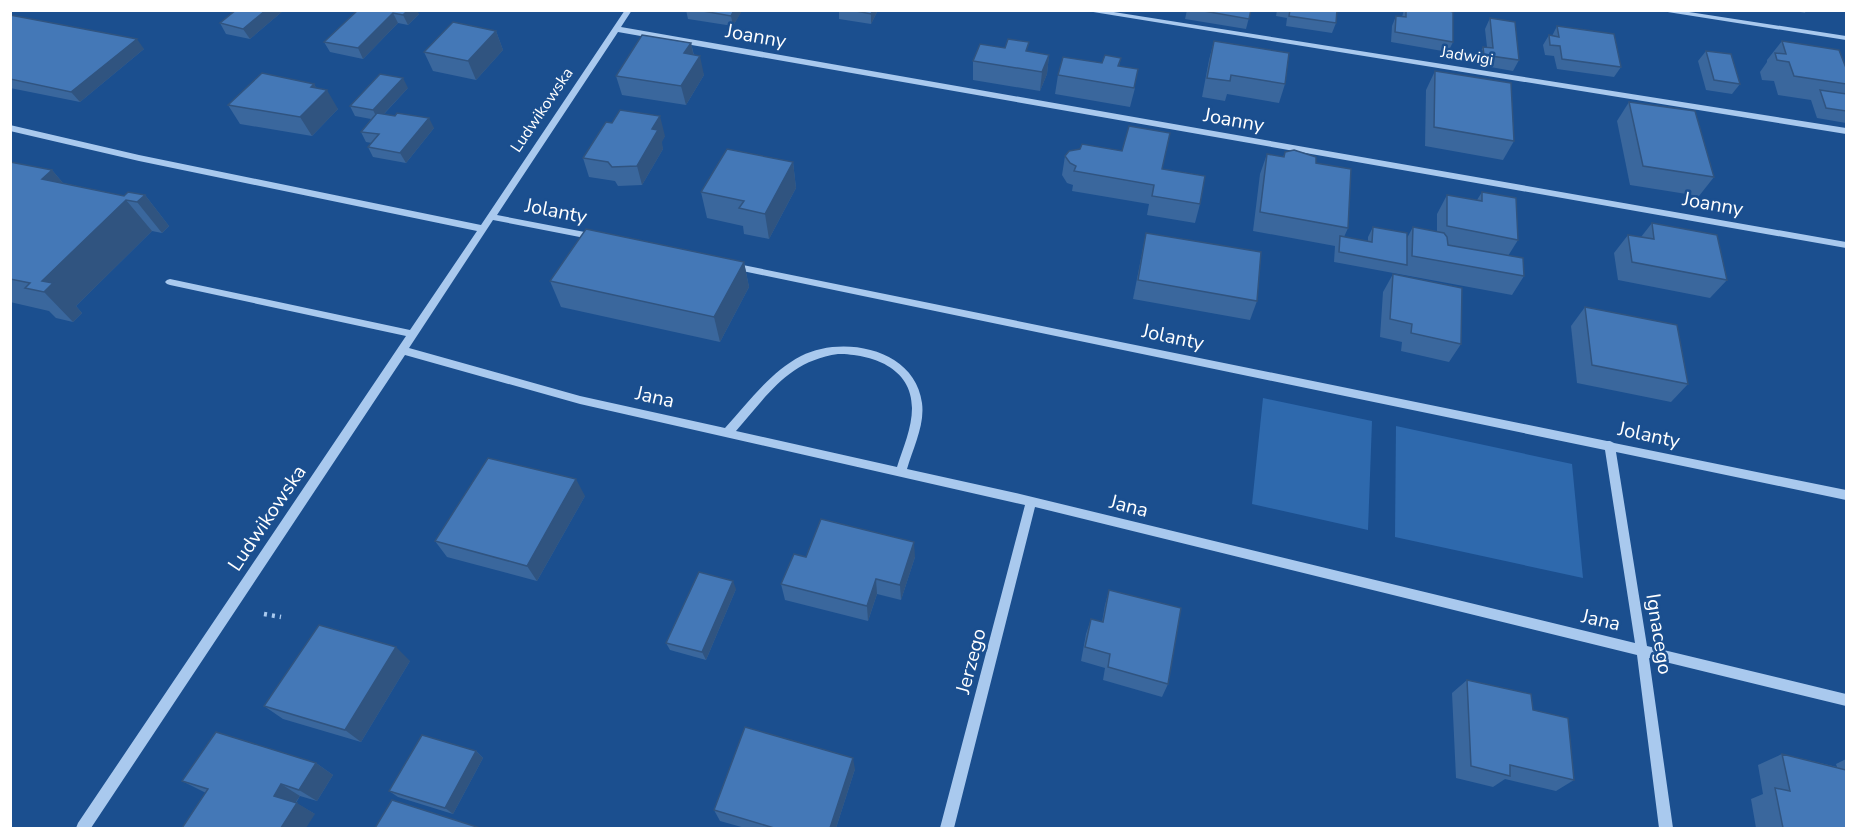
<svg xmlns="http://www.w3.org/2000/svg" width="1857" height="839" viewBox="0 0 1857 839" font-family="'Nunito Sans',sans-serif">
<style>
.green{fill:#2e69ad}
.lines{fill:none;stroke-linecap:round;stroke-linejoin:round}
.path{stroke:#a9c9ee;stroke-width:4.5;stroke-dasharray:3 5;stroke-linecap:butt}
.minor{fill:#a9c9ee;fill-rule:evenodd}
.wall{fill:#3a679d}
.shaded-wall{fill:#305480}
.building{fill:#4478b7;stroke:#305480;stroke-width:1.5}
.labels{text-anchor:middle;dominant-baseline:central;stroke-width:5;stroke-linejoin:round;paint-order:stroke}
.far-street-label{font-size:16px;fill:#fff;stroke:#1b4f8f}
.street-label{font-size:20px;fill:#fff;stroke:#1b4f8f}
</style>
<rect width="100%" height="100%" fill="#1b4f8f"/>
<!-- green -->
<g class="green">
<path d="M1263 398 1372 421 1368 530 1252 504Z"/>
<path d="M1396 426 1572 464 1583 578 1395 537Z"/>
</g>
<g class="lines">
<!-- path -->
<path class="path" d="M264 614 281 617"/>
<!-- minor -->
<g class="minor">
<path d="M625 10H632L621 27 1846 242V248L618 32 497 215 595 234 598 235 600 237 598 239 595 240 493 220 409 348 580 396 725 428C748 403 769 373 801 356 842 335 915 348 922 403 925 425 913 448 907 469L1020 494 1635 643 1605 450 733 269 728 266 733 263 1607 441H1610L1614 443 1846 490V500L1616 452 1647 646 1846 694V706L1649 658 1673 828H1659L1637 655 1035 507 954 828H940L1025 505 580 404 405 355 91 828H76L78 823 406 336 170 285 167 284 165 282 167 280 170 279 410 330 477 231 139 161 10 131V125L139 155 481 225ZM838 354C871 354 912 367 912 408 912 428 903 448 897 467L736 431C767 396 788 361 838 354Z"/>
<path d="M1081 10H1101L1846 128V134Z"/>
<path d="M1655 10H1676L1846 36V40Z"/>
</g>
</g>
<!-- wall -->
<g class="wall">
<path d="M236 10H284L250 39 226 34 220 23Z"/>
<path d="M358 10 419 14 408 25 398 23 363 59 330 52 324 42Z"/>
<path d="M686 10H742L733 26 688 19Z"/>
<path d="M839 10H878L871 24 839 19Z"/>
<path d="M1187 10H1251L1246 29 1185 19Z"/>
<path d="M1277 10H1337L1336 23 1332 33 1286 26 1287 18 1276 16Z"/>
<path d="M1404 10H1446L1453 42 1448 52 1391 42 1392 26 1396 16 1402 17Z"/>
<path d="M1791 10H1806L1805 13Z"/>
<path d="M10 15 144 49 80 102 10 88Z"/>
<path d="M1490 18 1519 60 1513 71 1479 65 1478 57 1483 47H1487L1485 29Z"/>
<path d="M1557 26 1621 67 1614 77 1557 69 1554 56 1545 55 1543 45 1549 35 1552 36Z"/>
<path d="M496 31 503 50 476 80 433 71 424 52Z"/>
<path d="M1214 41 1285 84 1279 103 1227 94 1225 101 1202 97 1209 60Z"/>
<path d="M1782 41 1846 68V123L1817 118 1811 100 1778 95 1774 81 1762 80 1760 72 1767 62V60Z"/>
<path d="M691 43 694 55 704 75 686 105 622 95 616 76Z"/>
<path d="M1028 51 1049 55 1047 74 1040 91 973 80V61Z"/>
<path d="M1706 51 1740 84 1732 94 1706 90 1698 61Z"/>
<path d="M1121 58 1119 66 1135 88 1130 107 1055 94 1058 75Z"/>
<path d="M1435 71 1514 141 1503 160 1425 146 1426 90Z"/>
<path d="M314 84 316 88 338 109 312 136 240 124 228 105Z"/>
<path d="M408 88 384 114 434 128 406 163 373 157 368 147 372 143 366 142 361 132 371 119 355 116 350 106Z"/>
<path d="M1629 102 1714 177 1699 196 1630 185 1617 121Z"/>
<path d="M665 136 661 142 663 149 642 185 618 186 615 181 589 177 583 158Z"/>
<path d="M1285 152 1316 163 1348 228 1344 237 1368 241V237L1373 227 1407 238 1413 227 1437 232V214L1447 195 1477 200 1482 192 1518 240 1508 256 1524 276 1512 295 1334 262 1335 246 1253 231 1260 174 1267 154 1283 157Z"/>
<path d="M1065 156 1162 169 1200 204 1195 223 1147 215 1149 204 1072 191 1073 185 1067 183 1062 175Z"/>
<path d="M10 162 52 170 63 183 124 196 145 195 169 226 162 233 152 231 76 306 82 313 73 322 56 318 49 311 10 302Z"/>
<path d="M793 162 796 188 769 239 744 234 743 226 707 218 701 192Z"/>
<path d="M1652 223 1727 280 1710 298 1618 280 1614 253 1628 235 1641 237Z"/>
<path d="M1146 233 1257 301 1250 320 1133 299Z"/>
<path d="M744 262 749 287 720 342 561 307 550 281Z"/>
<path d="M1393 274 1461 344 1449 362 1401 351 1402 342 1380 337 1383 292Z"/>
<path d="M1585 307 1688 384 1671 402 1577 383 1571 326Z"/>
<path d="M585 496 537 581 447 557 435 541Z"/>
<path d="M806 557H915L901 600 877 594 868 621 785 600 781 584Z"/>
<path d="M736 589 706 660 670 650 666 643Z"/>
<path d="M1109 590 1168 684 1162 697 1103 680 1105 668 1081 661 1086 634 1091 619 1102 622 1105 605Z"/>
<path d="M410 661 361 742 283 719 264 706Z"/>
<path d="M1467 680 1533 710 1574 780 1556 791 1505 779 1493 787 1456 778 1452 693Z"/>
<path d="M476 751 483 758 453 814 398 797 389 791Z"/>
<path d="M1782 754 1837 767 1836 764 1846 759V828H1756L1751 799 1763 794 1758 765Z"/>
<path d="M316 763 333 775 317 801 300 796 296 803 315 814 206 793 182 781Z"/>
<path d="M855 769 836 828H745L720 821 714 810Z"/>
</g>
<!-- shaded-wall -->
<g class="shaded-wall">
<path d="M266 10H284L250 39 243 29Z"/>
<path d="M408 10H417L419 14 408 25 403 15Z"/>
<path d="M734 10 742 11 733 26 731 16Z"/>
<path d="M873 10H878L871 24V14Z"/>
<path d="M393 13 398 23 363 59 358 48Z"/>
<path d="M496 31 503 50 476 80 468 61Z"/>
<path d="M137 39 144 49 80 102 71 92Z"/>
<path d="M691 43 695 62 684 53Z"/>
<path d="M1049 55 1047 74 1040 91 1042 72Z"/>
<path d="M700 56 704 75 686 105 681 86Z"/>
<path d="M403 78 408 88 378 120 373 110Z"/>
<path d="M314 84 321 96 327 90 338 109 312 136 300 117 311 87Z"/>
<path d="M660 116 665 136 662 142 663 149 642 185 637 166 652 129Z"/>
<path d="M429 118 434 128 406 163 400 153Z"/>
<path d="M793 162 796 188 769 239 765 214Z"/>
<path d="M52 170 78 201 42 179Z"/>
<path d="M145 195 169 226 162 233 137 202Z"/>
<path d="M126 200 152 231 76 306 82 313 73 322 44 292 42 281Z"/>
<path d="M744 262 749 287 720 342 714 317Z"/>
<path d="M576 479 585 496 537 581 527 566Z"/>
<path d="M914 542 915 557 901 600 900 585Z"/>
<path d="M876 579 877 594 868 621 867 606Z"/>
<path d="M733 581 736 589 706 660 702 652Z"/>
<path d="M396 647 410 661 361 742 345 730Z"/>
<path d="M476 751 483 758 453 814 445 808Z"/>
<path d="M853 758 855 769 836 828H830Z"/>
<path d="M316 763 333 775 317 801 299 790Z"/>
<path d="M281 784 300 796 293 806 274 796Z"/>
<path d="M297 803 315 814 306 828H281Z"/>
</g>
<!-- building -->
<g class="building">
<path d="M236 10H266L243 29 220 23Z"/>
<path d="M358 10H408L403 15 393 13 358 48 324 42Z"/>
<path d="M697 10H734L731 16Z"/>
<path d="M851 10H873L871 14Z"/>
<path d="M1198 10H1251L1249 19Z"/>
<path d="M1290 10H1337L1336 23 1289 16Z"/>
<path d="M1406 10H1446L1453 12V42L1395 32 1396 16 1406 17Z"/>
<path d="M10 15 137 39 71 92 10 79Z"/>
<path d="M1490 18 1515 22 1519 60 1484 55 1483 47 1493 48Z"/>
<path d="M453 22 496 31 468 61 424 52Z"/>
<path d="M1557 26 1614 34 1621 67 1562 59 1560 46 1550 45 1549 35 1559 37Z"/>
<path d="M642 35 691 43 684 53 700 56 681 86 616 76Z"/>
<path d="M1008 39 1029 42 1026 51 1049 55 1042 72 973 61 980 44 1005 48Z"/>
<path d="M1214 41 1289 53 1285 84 1231 75 1230 81 1207 78Z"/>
<path d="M1782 41 1839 50 1846 68V84L1794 76 1789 62 1777 60 1775 53 1786 54Z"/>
<path d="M1706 51 1731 54 1740 84 1714 80Z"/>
<path d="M1105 55 1121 58 1118 66 1138 69 1134 88 1058 75 1063 57 1102 63Z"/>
<path d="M1435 71 1511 83 1514 141 1434 127Z"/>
<path d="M262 73 314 84 311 87 327 90 300 117 228 105Z"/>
<path d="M380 74 403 78 373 110 350 106Z"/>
<path d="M1820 90 1846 94V93V111L1826 108Z"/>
<path d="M1629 102 1695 111 1714 177 1643 166Z"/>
<path d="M620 110 660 116 652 129 658 130 637 166 612 167 608 162 583 158 606 122 612 123Z"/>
<path d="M377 113 395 116 397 113 429 118 400 153 368 147 379 134 361 132Z"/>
<path d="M1129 126 1170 133 1162 169 1205 176 1200 204 1152 196 1154 185 1074 171 1076 166 1070 163 1065 156 1069 151 1080 149 1082 144 1122 151Z"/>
<path d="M727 149 793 162 765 214 739 208 744 201 701 192Z"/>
<path d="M1294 150 1316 157V163L1351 169 1348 228 1260 212 1267 154 1284 157 1285 152Z"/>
<path d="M10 162 52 170 42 179 124 196 128 192 145 195 137 202 126 200 42 281 53 283 44 292 25 288 30 283 10 279Z"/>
<path d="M1482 192 1516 198 1518 240 1447 226V195L1482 201Z"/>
<path d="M1652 223 1717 235 1727 280 1632 262 1628 235 1654 239Z"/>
<path d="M1373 227 1407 233V265L1339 252 1340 236 1372 242Z"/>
<path d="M1413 227 1444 233 1447 237 1448 245 1523 258 1524 276 1412 256Z"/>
<path d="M586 229 744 262 714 317 550 281Z"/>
<path d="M1146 233 1261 252 1257 301 1138 280Z"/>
<path d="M1393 274 1462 288 1461 344 1411 333 1412 324 1390 319Z"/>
<path d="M1585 307 1677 325 1688 384 1592 365Z"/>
<path d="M488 458 576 479 527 566 435 541Z"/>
<path d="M821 519 914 542 900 585 876 579 867 606 781 584 794 554 806 557Z"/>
<path d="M699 572 733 581 702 652 666 643Z"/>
<path d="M1109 590 1181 608 1168 684 1108 667 1110 654 1085 647 1091 619 1103 622Z"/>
<path d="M319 625 396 647 345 730 264 706Z"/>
<path d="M1467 680 1531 694 1533 710 1568 718 1574 780 1510 765V776L1471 766Z"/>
<path d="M745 727 853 758 830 828H774L714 810Z"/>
<path d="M216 732 316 763 299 790 281 784 274 796 297 803 281 828H182L208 789 182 781Z"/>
<path d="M422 735 476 751 445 808 389 791Z"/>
<path d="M1782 754 1846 770V828H1783L1775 788 1790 791Z"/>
<path d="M392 800 480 828H375Z"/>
</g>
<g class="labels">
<!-- far-street labels -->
<g class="far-street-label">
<text transform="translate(1467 56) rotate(9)">Jadwigi</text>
<text transform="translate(542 110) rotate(-56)">Ludwikowska</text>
</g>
<!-- street labels -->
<g class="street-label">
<text transform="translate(756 36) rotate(10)">Joanny</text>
<text transform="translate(1234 120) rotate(10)">Joanny</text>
<text transform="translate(1713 204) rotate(10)">Joanny</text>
<text transform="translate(556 211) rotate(11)">Jolanty</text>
<text transform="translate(1173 337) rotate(12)">Jolanty</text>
<text transform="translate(655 397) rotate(13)">Jana</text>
<text transform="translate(1649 435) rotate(12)">Jolanty</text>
<text transform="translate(1129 506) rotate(14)">Jana</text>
<text transform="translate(267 518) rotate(-56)">Ludwikowska</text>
<text transform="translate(1601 620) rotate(13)">Jana</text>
<text transform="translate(1659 634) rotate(81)">Ignacego</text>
<text transform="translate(971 661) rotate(-75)">Jerzego</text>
</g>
</g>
<!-- border -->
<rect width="1857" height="839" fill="none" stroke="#ffffff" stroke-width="24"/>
</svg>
